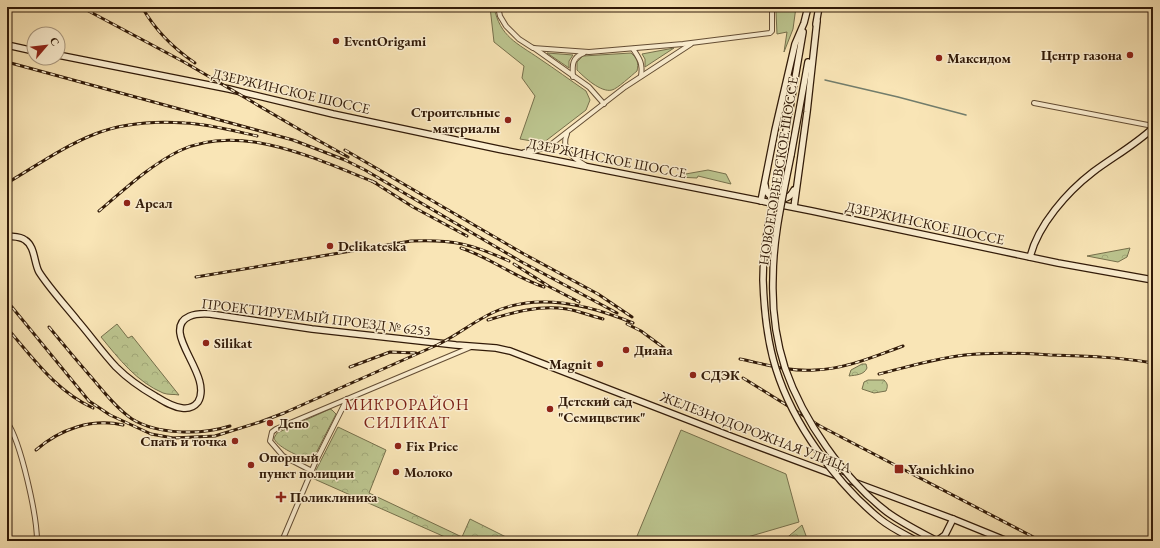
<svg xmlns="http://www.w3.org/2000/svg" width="1160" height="548" viewBox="0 0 1160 548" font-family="'EB Garamond',serif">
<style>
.green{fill:#bcc58f;stroke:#76704c}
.forest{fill:url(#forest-crowns);stroke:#76704c}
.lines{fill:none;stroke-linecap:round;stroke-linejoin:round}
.stream{stroke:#727d6c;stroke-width:1.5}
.street-casing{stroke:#634d34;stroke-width:6}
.secondary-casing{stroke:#311a08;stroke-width:8}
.street{stroke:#fbeed0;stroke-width:4}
.secondary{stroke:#fbeed0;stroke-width:5.5}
.rail-casing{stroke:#311a08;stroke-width:3}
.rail{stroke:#fbeed0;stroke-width:1.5;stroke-dasharray:4.5;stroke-linecap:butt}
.secondary-bridge-casing{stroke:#311a08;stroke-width:8;stroke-linecap:butt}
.secondary-bridge{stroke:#fbeed0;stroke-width:5.5}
.poi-dot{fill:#8f2418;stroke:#fbeed0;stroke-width:1.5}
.labels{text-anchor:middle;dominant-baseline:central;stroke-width:3;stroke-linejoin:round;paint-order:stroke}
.poi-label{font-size:14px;font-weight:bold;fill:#311a08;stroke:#fbeed0;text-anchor:start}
.street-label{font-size:14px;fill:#311a08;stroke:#fbeed0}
.quarter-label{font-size:16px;letter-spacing:1px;fill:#7a1f14;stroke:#fbeed0}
</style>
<defs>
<pattern id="forest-crowns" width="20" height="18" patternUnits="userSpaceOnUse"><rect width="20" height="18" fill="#bcc58f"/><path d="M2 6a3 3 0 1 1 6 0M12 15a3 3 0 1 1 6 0" fill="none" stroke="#a2a97a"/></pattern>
</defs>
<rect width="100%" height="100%" fill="#f9e5b6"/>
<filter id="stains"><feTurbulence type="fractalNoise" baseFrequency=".005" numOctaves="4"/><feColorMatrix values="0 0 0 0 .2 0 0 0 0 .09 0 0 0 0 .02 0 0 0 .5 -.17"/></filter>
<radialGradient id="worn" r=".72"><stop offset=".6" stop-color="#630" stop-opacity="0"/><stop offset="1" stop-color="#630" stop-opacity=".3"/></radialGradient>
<!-- green -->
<g class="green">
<path d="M490 7H494C500 37 517 43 540 59 555 69 570 80 586 91L590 100 586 110 543 143 520 139 535 96 522 78 524 66 494 42Z"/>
<path d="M778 7H796L793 29 784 52 787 32 777 34 776 12Z"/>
<path d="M674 48 645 67V59L642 54Z"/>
<path d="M547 53 573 55 569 61V68Z"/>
<path d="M631 53C637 58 639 63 637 71 632 75 617 89 612 90 601 93 584 77 577 70V62L583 56Z"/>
<path d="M708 170 726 174 731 184 698 176 697 178 677 177 680 175Z"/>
<path d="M681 430 786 474 799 522 734 541H635Z"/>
</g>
<!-- forest -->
<g class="forest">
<path d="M1130 248 1127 257 1118 262 1087 256Z"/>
<path d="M117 324 128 338 132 336 179 395C174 394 168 395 163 393 137 382 119 359 101 337Z"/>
<path d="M862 364H866L867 368C864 375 856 375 849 376L851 370Z"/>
<path d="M868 380H884C888 384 888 386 886 391L874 393 862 389 864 382Z"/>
<path d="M330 409 332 410 336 414 314 457C311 457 307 459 304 458 296 455 276 446 274 438L277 433Z"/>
<path d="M338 427 386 450 369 493 462 537 470 519 514 541H454L312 478Z"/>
<path d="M802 525 808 541H783Z"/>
</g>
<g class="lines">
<!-- stream -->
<path class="stream" d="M825 80 898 97 966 115"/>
<defs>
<g id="street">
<path d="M498 7 500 16 506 26 519 39 533 48 589 52 683 44 770 33 772 31V7"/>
<path d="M534 48 589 87 604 104"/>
<path d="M633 49C640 59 643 64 641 76"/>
<path d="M573 77C572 65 572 57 584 53"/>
<path d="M1034 103 1153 126"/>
<path d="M567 134C560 149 573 158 585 165"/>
<path d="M524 152 535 151 549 146 625 87 691 44"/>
<path d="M7 422C21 442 37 516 37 541"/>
<path d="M312 471 283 456 270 441 272 432 276 429 290 423 471 347"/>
<path d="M282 541 315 463 347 399"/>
</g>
<g id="secondary">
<path d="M816 24 819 7"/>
<path d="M7 45 34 51"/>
<path d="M58 55 229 89 333 114 498 149 812 211 1058 263 1153 280"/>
<path d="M782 154 803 32"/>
<path d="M791 155 808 62"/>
<path d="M765 185C766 201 787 205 794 190"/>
<path d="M761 201 775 130 795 44 804 23 808 7"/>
<path d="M794 207 807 112 817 21"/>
<path d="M7 236C13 237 20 236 25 240 35 246 34 263 39 272 50 289 65 305 77 320 90 335 102 352 116 367 127 378 141 388 155 396 163 401 172 407 182 408 189 409 194 407 198 402 210 382 182 352 180 333 178 315 197 313 210 314L312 329 456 345 496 348 510 351 730 436 953 519 1007 541"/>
<path d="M1030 257C1038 225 1067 192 1093 172 1113 157 1135 145 1153 128"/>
<path d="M937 541 945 535 953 519"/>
</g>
</defs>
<!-- street casing -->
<use href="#street" class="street-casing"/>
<!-- secondary casing -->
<use href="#secondary" class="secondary-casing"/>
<!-- street -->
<use href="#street" class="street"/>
<!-- secondary -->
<use href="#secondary" class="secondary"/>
<defs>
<g id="rail">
<path d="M81 7 184 62 314 138 348 157"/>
<path d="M142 7C155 30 173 48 195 63"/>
<path d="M7 62 293 140 345 160 365 170 520 261 617 313"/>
<path d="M345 150 524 254 598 294 632 317"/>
<path d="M372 181 413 207 467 236"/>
<path d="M7 183C36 166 64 146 95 134 123 123 156 121 185 123 209 124 234 131 257 136"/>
<path d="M99 211C124 190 149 166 179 151 240 121 319 160 376 183"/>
<path d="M461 248C489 257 514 277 544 287"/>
<path d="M514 264 550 287 579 302"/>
<path d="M196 277 411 241C452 239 472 244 509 261"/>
<path d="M7 301 89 401 110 415 151 434 173 438 215 436 260 422 284 413C335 390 386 368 437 345 456 336 473 322 492 313 537 291 590 305 633 323"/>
<path d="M488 320C514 312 539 305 567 309 579 311 591 316 603 319"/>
<path d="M627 324 641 331 664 348"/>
<path d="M49 327C63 344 77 361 92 378 104 392 116 408 132 419 158 435 202 435 230 426"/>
<path d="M7 328C33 358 56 391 93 408"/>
<path d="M740 359C764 364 790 372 815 370 846 369 875 356 903 346"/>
<path d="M350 367 390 352 416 353"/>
<path d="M879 374C908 367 936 358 965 355 994 352 1022 353 1050 355 1085 356 1119 357 1153 363"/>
<path d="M743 378 820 426 1041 541"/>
<path d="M36 450C60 429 92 418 123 425"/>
</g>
</defs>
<!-- rail casing -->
<use href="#rail" class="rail-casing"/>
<!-- rail -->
<use href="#rail" class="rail"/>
<defs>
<g id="secondary-bridge">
<path d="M782 154C775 195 763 237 763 280 764 309 767 341 776 369 793 424 836 483 880 519 891 528 904 534 917 541"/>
<path d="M791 155C783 196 773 237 773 278 772 307 776 340 785 368 803 420 843 478 887 512 902 523 920 532 937 541"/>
</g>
</defs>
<!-- secondary-bridge casing -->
<use href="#secondary-bridge" class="secondary-bridge-casing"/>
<!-- secondary-bridge -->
<use href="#secondary-bridge" class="secondary-bridge"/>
</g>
<!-- markers -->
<g class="poi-dot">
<circle cx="336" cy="41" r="4"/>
<circle cx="1130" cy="55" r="4"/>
<circle cx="939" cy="58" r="4"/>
<circle cx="508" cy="120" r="4"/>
<circle cx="127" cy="203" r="4"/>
<circle cx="330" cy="246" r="4"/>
<circle cx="206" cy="343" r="4"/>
<circle cx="626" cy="350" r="4"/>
<circle cx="600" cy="364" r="4"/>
<circle cx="693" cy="375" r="4"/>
<circle cx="550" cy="409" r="4"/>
<circle cx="270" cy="423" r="4"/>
<circle cx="235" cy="441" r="4"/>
<circle cx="398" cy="446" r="4"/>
<circle cx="251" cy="465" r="4"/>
<rect x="894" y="464" width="10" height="10" rx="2"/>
<circle cx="396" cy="472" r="4"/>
<path d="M279 491h4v4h4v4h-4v4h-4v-4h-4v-4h4z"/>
</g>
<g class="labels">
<!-- poi labels -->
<g class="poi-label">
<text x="344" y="41">EventOrigami</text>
<text x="1122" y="55" text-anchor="end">Центр газона</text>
<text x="947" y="58">Максидом</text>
<text x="500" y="112" text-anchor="end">Строительные<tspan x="500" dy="16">материалы</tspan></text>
<text x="135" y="203">Ареал</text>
<text x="338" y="246">Delikateska</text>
<text x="214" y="343">Silikat</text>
<text x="634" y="350">Диана</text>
<text x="592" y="364" text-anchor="end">Magnit</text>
<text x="701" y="375">СДЭК</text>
<text x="558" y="401">Детский сад<tspan x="558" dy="16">"Семицветик"</tspan></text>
<text x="278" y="423">Депо</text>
<text x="227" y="441" text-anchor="end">Спать и точка</text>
<text x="406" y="446">Fix Price</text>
<text x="259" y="457">Опорный<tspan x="259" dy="16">пункт полиции</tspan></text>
<text x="908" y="469">Yanichkino</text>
<text x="404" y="472">Молоко</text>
<text x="290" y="497">Поликлиника</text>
</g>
<!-- street labels -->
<g class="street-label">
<text transform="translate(291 91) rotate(13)">ДЗЕРЖИНСКОЕ ШОССЕ</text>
<text transform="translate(607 158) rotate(11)">ДЗЕРЖИНСКОЕ ШОССЕ</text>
<text transform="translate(778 171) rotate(-81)">НОВОЕГОРЬЕВСКОЕ ШОССЕ</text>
<text transform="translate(925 223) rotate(12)">ДЗЕРЖИНСКОЕ ШОССЕ</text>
<text transform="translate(316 317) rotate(7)">ПРОЕКТИРУЕМЫЙ ПРОЕЗД № 6253</text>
<text transform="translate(756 432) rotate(21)">ЖЕЛЕЗНОДОРОЖНАЯ УЛИЦА</text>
</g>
<!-- quarter labels -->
<g class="quarter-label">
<text x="407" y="404">МИКРОРАЙОН<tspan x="407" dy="18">СИЛИКАТ</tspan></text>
</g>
</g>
<!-- margin -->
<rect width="1160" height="548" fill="none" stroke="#f9e5b6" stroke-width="24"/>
<rect x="8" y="8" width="1144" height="532" fill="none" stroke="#311a08" stroke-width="2"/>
<rect x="12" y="12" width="1136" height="524" fill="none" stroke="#311a08"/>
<!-- north arrow -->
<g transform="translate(46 46) rotate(62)"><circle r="19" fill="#fbeed0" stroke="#aa9980"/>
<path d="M0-3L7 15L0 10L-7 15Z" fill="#8f2418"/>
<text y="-6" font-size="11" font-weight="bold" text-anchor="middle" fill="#311a08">С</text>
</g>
<rect width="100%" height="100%" filter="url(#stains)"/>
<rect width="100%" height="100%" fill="url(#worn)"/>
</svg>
